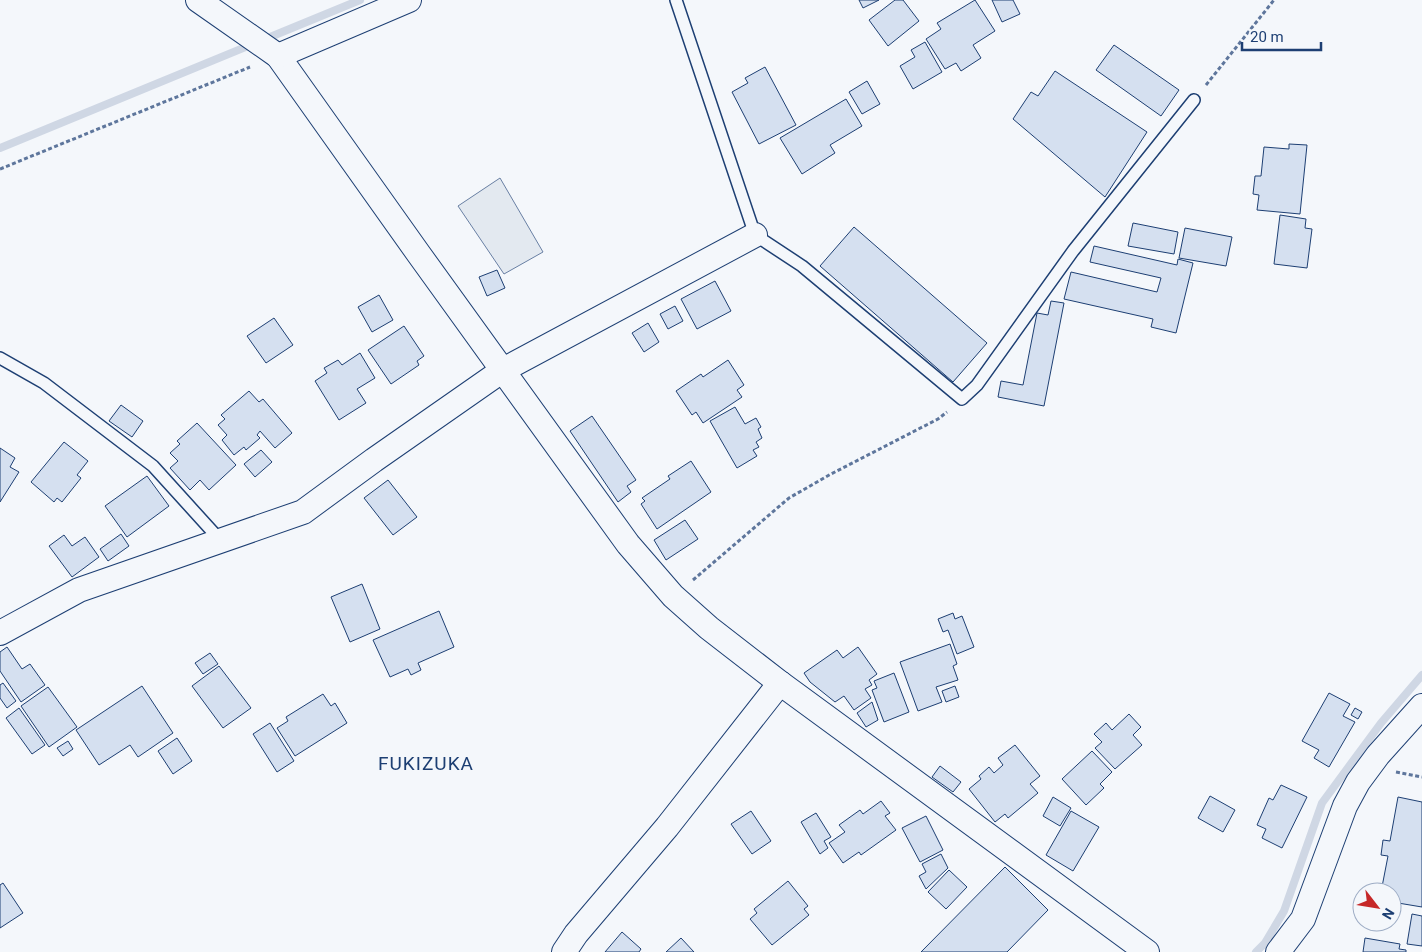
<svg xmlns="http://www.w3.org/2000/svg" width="1422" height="952" viewBox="0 0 1422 952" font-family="Roboto,sans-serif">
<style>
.green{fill:#e3e9f0;stroke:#687fa3}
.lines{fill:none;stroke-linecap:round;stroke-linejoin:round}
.stream{stroke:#cfd7e4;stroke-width:8}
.building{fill:#d5e0f0;stroke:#1d3f73}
.lane-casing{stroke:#1d3f73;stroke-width:14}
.street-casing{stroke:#1d3f73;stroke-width:26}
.path{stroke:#5e769c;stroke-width:3;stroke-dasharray:4 2.5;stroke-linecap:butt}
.lane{stroke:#f4f7fb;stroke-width:11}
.street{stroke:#f4f7fb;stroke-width:24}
.labels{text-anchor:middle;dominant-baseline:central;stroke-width:4;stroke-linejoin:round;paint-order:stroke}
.quarter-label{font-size:19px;letter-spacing:1px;fill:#1d3f73;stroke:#f4f7fb}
</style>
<rect width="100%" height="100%" fill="#f4f7fb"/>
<!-- green -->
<path class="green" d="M500 178 543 252 504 274 458 206Z"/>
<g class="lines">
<!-- stream -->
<g class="stream">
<path d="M0 148 360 0"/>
<path d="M1256 952 1265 943 1284 911 1322 803 1381 723 1422 675"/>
</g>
</g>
<!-- building -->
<g class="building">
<path d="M859 0H879L863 8Z"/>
<path d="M895 0H903L919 21 888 46 869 20Z"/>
<path d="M975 0 995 31 973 45 981 58 961 71 956 63 945 69 926 39 941 29 937 23Z"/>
<path d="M992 0H1013L1020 14 1002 22Z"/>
<path d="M925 42 942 72 913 89 900 66 915 57 911 50Z"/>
<path d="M1114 45 1179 90 1161 116 1096 70Z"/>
<path d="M765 67 796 125 759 144 732 92 748 83 745 78Z"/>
<path d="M1055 71 1147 132 1105 197 1013 119 1031 92 1038 96Z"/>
<path d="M867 81 880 104 862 114 849 92Z"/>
<path d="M846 99 862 126 830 145 835 153 802 174 780 138Z"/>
<path d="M1289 144 1307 145 1300 214 1257 210 1259 195 1253 194 1255 176H1261L1264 147 1289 149Z"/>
<path d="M1280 215 1306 219 1305 228 1312 229 1307 268 1274 264Z"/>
<path d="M1133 223 1178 232 1174 254 1128 246Z"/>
<path d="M854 227 987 343 953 382 820 266Z"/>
<path d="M1185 228 1232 237 1226 266 1179 258Z"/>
<path d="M1094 246 1177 265 1178 259 1193 263 1176 333 1151 327 1153 319 1064 299 1071 272 1157 292 1161 278 1090 262Z"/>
<path d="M497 270 505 288 487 296 479 277Z"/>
<path d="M715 281 731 311 697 329 681 299Z"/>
<path d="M379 295 393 320 372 332 358 307Z"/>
<path d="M1051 301 1064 303 1044 406 998 397 1001 381 1023 385 1037 313 1048 315Z"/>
<path d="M675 306 683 321 668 329 660 314Z"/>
<path d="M274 318 293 345 266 363 247 336Z"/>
<path d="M648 323 659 342 644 352 632 333Z"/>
<path d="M404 326 424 356 417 361 419 365 391 384 368 350Z"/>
<path d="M360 353 375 378 357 389 366 403 339 420 315 381 327 373 324 368 338 360 342 365Z"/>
<path d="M728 360 744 385 737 390 742 397 703 423 696 412 692 415 676 391 701 374 703 377Z"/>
<path d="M249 391 259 402 263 399 292 433 275 448 260 431 257 435 260 438 246 450 244 447 234 455 222 440 227 435 218 425 225 419 221 415Z"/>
<path d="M121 405 143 421 132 437 109 421Z"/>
<path d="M735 407 745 424 756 418 761 427 758 429 762 438 756 442 759 447 753 450 757 456 737 468 710 421Z"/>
<path d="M592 416 636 480 627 486 631 492 618 502 570 431Z"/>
<path d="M197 423 236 465 209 490 200 480 190 490 170 468 178 461 170 453 180 444 177 441Z"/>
<path d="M64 442 88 461 77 475 81 478 62 502 57 498 54 502 31 482Z"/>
<path d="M0 448 15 458 10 467 19 472 0 502Z"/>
<path d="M261 450 272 462 255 477 244 464Z"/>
<path d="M691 461 711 492 657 529 641 504 645 501 642 498 670 479 668 476Z"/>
<path d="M147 476 169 506 127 537 105 506Z"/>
<path d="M388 480 417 517 393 535 364 498Z"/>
<path d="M685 520 698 539 666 560 654 540Z"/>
<path d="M121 534 129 546 108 561 100 549Z"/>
<path d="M64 535 72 546 85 537 99 557 72 577 49 546Z"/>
<path d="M362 584 380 629 350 642 331 597Z"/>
<path d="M439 611 454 647 418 663 421 670 411 675 408 669 390 677 373 640Z"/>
<path d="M953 613 955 619 962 616 974 647 957 654 948 630 943 632 938 619Z"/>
<path d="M950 644 957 664 953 666 958 680 936 687 942 702 918 711 900 662Z"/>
<path d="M7 647 22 669 30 664 45 685 21 702 0 671V652Z"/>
<path d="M858 647 877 674 869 680 872 685 865 689 871 698 854 710 844 696 835 702 810 682 804 673 837 650 843 658Z"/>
<path d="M210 653 218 664 203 674 195 663Z"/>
<path d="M219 666 251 708 223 728 192 686Z"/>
<path d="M894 673 909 712 884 722 872 690 877 688 874 681Z"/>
<path d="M3 683 16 701 7 708 0 698V685Z"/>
<path d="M142 686 173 733 138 757 130 745 99 765 76 730Z"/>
<path d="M955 686 959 697 946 702 942 691Z"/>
<path d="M48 687 77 727 49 747 21 706Z"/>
<path d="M1329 693 1350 704 1343 716 1355 722 1329 767 1314 758 1319 750 1302 741Z"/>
<path d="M323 694 331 706 335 703 347 723 295 756 277 728 288 721 286 717Z"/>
<path d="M872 702 878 720 866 727 857 713Z"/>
<path d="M19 708 45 745 32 754 6 718Z"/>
<path d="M1355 708 1362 712 1358 719 1351 715Z"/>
<path d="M1129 714 1141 727 1133 735 1142 745 1115 769 1095 748 1102 742 1094 734 1106 723 1112 730Z"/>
<path d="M270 723 294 761 277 772 253 734Z"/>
<path d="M177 738 192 761 173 774 158 751Z"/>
<path d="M68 741 73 749 63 756 57 748Z"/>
<path d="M1015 745 1040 776 1030 784 1038 793 1008 818 1005 814 995 822 969 789 981 779 979 776 989 767 994 773 1003 765 998 758Z"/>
<path d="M1092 751 1112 772 1100 784 1104 788 1086 805 1062 779Z"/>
<path d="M940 766 961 782 953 792 932 777Z"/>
<path d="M1281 785 1307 797 1282 848 1262 838 1266 829 1257 825 1269 798 1273 800Z"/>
<path d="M1210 796 1235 810 1223 832 1198 818Z"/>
<path d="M1053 797 1071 808 1060 826 1043 816Z"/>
<path d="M1398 797 1422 802V907L1392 902V892H1381L1388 856 1381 855 1383 840 1390 841Z"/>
<path d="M881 801 890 813 885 816 896 830 861 855 859 852 843 863 829 843 845 832 839 825 860 810 863 814Z"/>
<path d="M751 811 771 841 752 854 731 824Z"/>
<path d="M1071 811 1099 827 1073 871 1046 855Z"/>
<path d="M816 813 831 837 824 841 828 848 820 854 801 822Z"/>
<path d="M926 816 943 850 920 862 902 828Z"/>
<path d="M941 854 948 868 926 889 919 876 926 872 922 864Z"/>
<path d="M1005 867 1048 910 1007 952H921Z"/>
<path d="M949 870 967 887 946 909 928 892Z"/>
<path d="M788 881 808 906 804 909 809 915 772 945 750 919 757 913 754 909Z"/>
<path d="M3 883 23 913 0 928V885Z"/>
<path d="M1412 914 1422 916V946L1407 944Z"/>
<path d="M622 932 641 949 639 952H605Z"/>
<path d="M681 938 694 952H666Z"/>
<path d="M1365 938 1400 944 1399 949 1406 950V952H1363Z"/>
</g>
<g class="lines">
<defs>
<g id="lane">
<path d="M676 0 755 235 802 266 962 399 977 385 1073 251 1194 100"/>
<path d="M0 358 44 383 153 466 221 541"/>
</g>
<g id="street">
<path d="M198 0 278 56 418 253 628 544 673 596 709 628 780 683 1147 952"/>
<path d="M278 56 409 0"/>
<path d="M0 633 79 590 303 512 374 460 503 370 755 235"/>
<path d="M564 952 576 934 667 827 780 683"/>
<path d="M1278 952 1303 919 1345 806 1358 782 1378 755 1422 706"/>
</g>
</defs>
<!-- lane casing -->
<use href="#lane" class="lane-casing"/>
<!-- street casing -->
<use href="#street" class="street-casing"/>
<!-- path -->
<g class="path">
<path d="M1206 85 1274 0"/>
<path d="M0 169 250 67"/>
<path d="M693 580 789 498 831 474 938 419 947 412"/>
<path d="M1396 772 1422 777"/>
</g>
<!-- lane -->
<use href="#lane" class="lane"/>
<!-- street -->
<use href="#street" class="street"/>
</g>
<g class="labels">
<!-- quarter labels -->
<g class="quarter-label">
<text x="426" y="763">FUKIZUKA</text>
</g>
</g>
<!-- north arrow -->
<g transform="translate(1377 907) rotate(121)"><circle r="24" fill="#f4f7fb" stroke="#9eadc5"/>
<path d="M0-4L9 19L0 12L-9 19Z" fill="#c62828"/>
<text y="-8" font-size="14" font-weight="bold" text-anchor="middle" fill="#1d3f73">N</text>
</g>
<!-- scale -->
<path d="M1242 42v8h79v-8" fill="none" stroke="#1d3f73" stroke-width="2.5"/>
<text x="1250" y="42" font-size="15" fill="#1d3f73" stroke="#f4f7fb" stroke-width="4" paint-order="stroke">20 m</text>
</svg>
